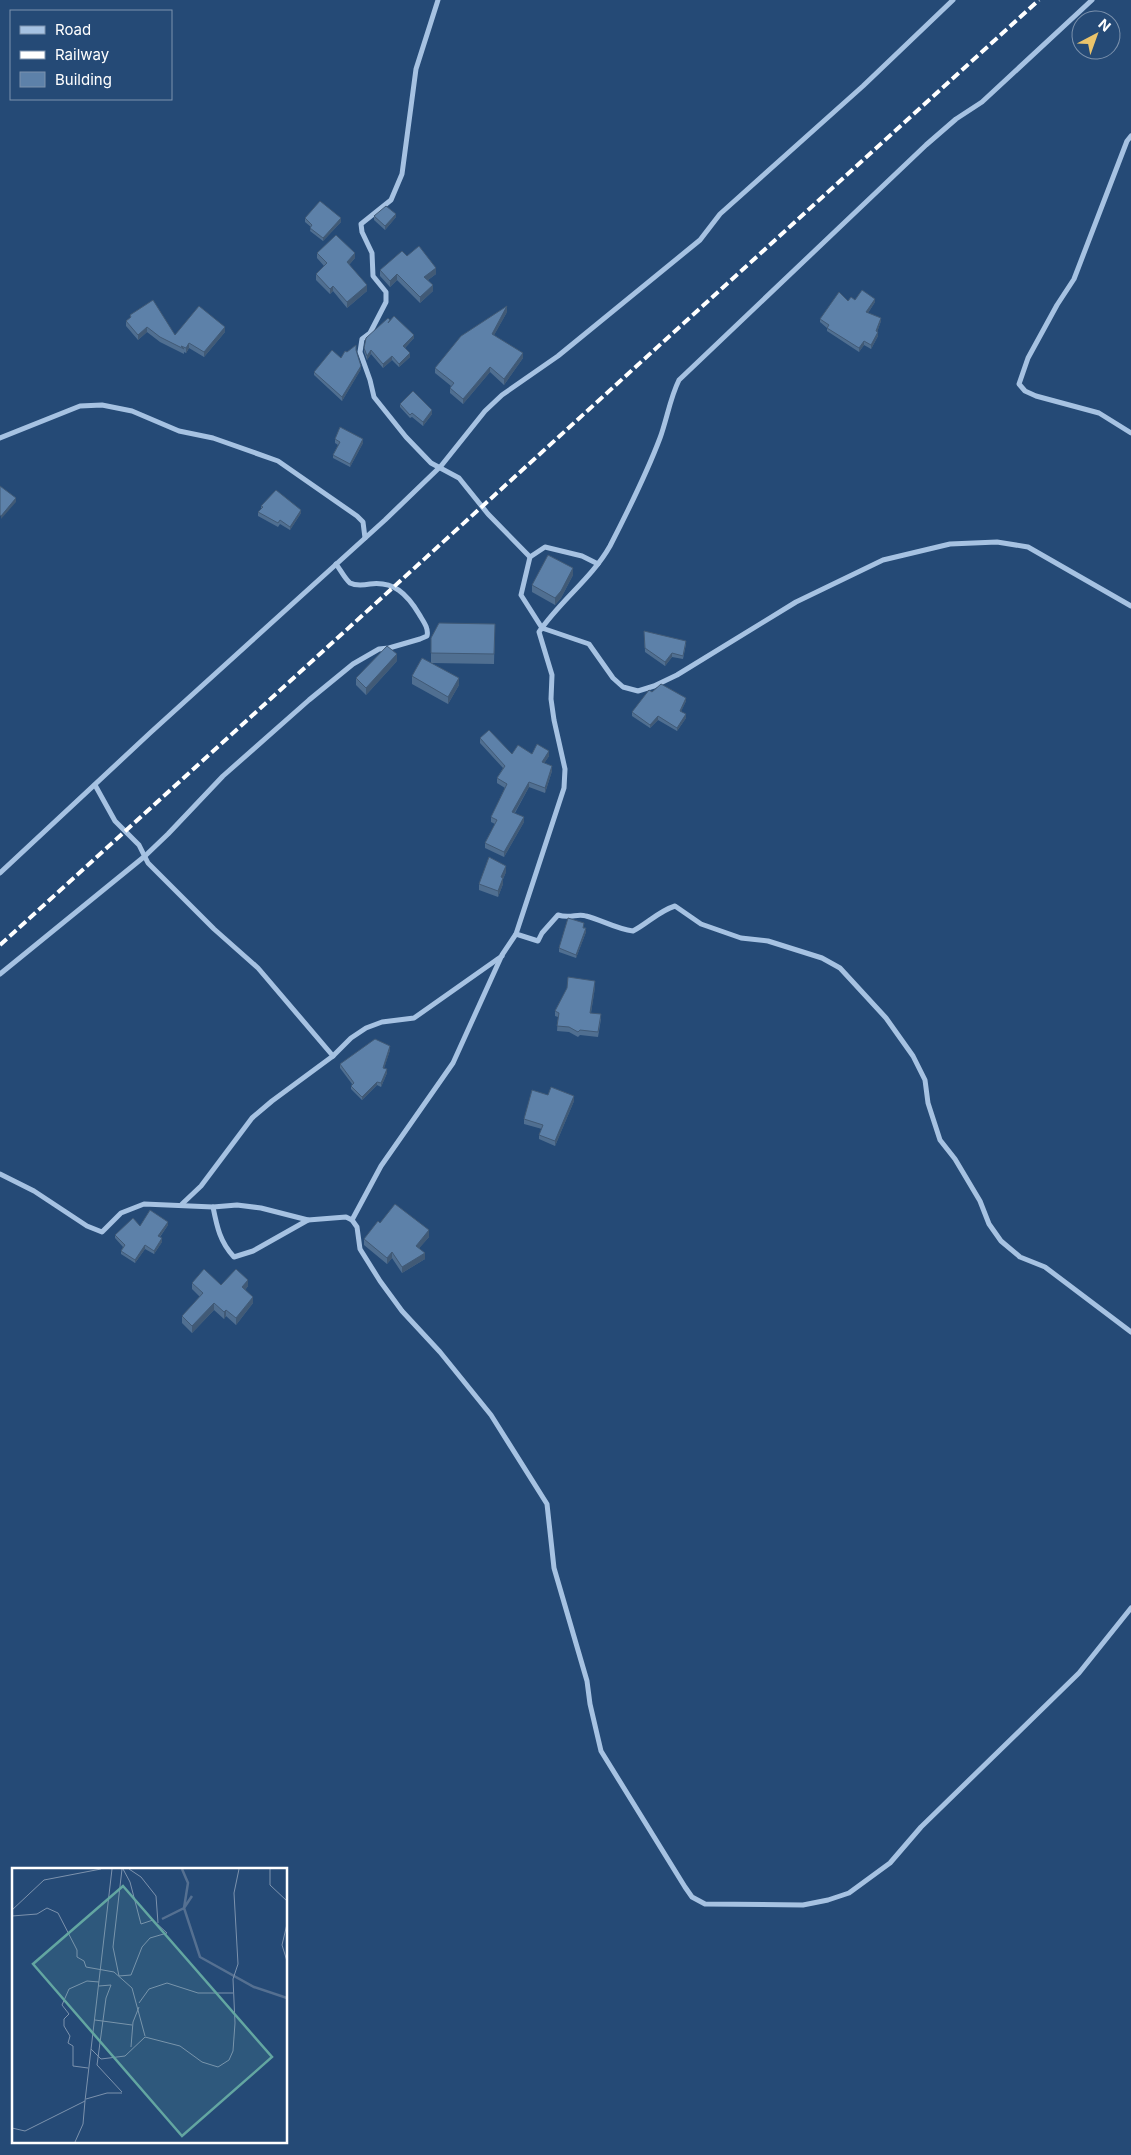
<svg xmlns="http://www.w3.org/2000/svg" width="1131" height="2155" viewBox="0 0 1131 2155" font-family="Inter,sans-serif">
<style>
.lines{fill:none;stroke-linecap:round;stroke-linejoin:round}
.street{stroke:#a6c2e2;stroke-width:5}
.rail{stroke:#fff;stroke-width:4;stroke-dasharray:9 4;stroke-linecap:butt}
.wall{fill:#506f91}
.shaded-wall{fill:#415a76}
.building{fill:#5d81a9;stroke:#415a76}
.inset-river{fill:none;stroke:#557091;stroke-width:2.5}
.inset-road{fill:none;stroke:#7c92ad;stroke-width:1}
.view{fill:#63a6a1;fill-opacity:0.15;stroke:#63a6a1;stroke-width:2.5}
.inset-edge{fill:none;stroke:#fff;stroke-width:2.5}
</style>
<rect width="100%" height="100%" fill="#254a76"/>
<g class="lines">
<!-- street -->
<g class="street">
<path d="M438 0 416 69 402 174 391 200 361 224 362 232 372 253 373 276 386 292V302L370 333 362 339 360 352 370 380 374 397 406 437 431 463 459 478 488 514 530 557"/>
<path d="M1131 136 1127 141 1074 279 1057 305 1028 358 1019 384 1025 391 1036 396 1099 413 1131 433"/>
<path d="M0 438 80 406 102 405 132 411 179 431 213 438 278 461 357 516 363 522 365 538"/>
<path d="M598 564 582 556 545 547 530 557 521 595 542 628 589 644 613 678 623 687 638 691 654 686 677 675 796 602 883 560 950 544 997 542 1028 547 1131 606"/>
<path d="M95 785 115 821 139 845 148 863 214 929 258 968 333 1056"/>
<path d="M0 873 150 733 385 520 441 466 485 411 502 395 558 356 700 240 720 214 863 86 953 0"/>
<path d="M516 934 538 941 542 933 558 915C571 919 577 913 586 916 602 920 616 929 633 931 648 923 659 911 675 906L701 924 741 938 768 941 822 958 840 968 886 1018 913 1056 925 1080 928 1103 940 1140 955 1159 980 1201 989 1224 1001 1241 1020 1257 1045 1267 1131 1332"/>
<path d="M0 974 145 856 168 834 223 776 309 700 353 664 379 649 389 648 420 639 427 636C429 628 423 621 419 614 407 594 394 581 370 584 364 585 356 586 350 583 345 579 340 569 336 564"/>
<path d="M0 1174 34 1191 87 1226 102 1232 121 1213 144 1204 213 1207 237 1205 261 1208 308 1220 346 1217 352 1220 357 1227 360 1249 380 1281 402 1311 440 1352 491 1415 547 1504 554 1568 587 1681 590 1704 601 1751 685 1887 692 1897 705 1904 803 1905 828 1900 849 1893 890 1863 921 1827 1079 1673 1131 1608"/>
<path d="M182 1204 201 1186 252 1118 272 1101 333 1056 351 1038 366 1028 382 1022 414 1018 502 956"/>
<path d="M213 1207C217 1227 220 1242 234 1257L253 1251 308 1220"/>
<path d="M352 1220 381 1166 453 1063 502 955 516 934 564 788 565 769 554 720 551 699 552 675 539 632C560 601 592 578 610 546 628 511 646 475 660 438 667 419 670 398 679 380L926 145 956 119 982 102 1092 0"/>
</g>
<!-- rail -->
<path class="rail" d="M0 945 1039 0"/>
</g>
<!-- wall -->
<g class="wall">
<path d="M374 216 396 217 385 230 374 220Z"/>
<path d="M305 218 341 222 323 241 310 231 311 227 305 222Z"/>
<path d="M317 253 355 258 349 265 367 291 347 308 333 291 330 294 316 280V274L324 266 317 258Z"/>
<path d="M407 256 436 274 428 280 433 291 420 303 397 280 390 287 380 276V270Z"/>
<path d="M855 300 875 302 868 313 881 321 877 332 878 336 871 349 864 345 859 352 827 331V328L820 322V319L848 301Z"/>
<path d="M507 312 494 335 523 358 504 385 490 372 463 404 450 393V388L451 386 435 373V368Z"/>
<path d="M130 315 175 335 225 332 204 357 189 348 186 353 184 352V354L160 342 147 332 138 340 126 326V321L130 318Z"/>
<path d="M390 320 414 338 405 348 410 357 399 367 392 360 383 368 371 354 367 360 364 352V348Z"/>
<path d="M356 350 361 369 342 401 314 375V372L341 358 347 352Z"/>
<path d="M400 404 432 414 423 426 412 417 410 418 400 407Z"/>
<path d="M335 439 363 443 350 467 333 458V455L338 445 335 443Z"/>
<path d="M261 506 301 513 290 530 280 524 278 527 258 516V512L261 509Z"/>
<path d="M573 575 561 598 555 605 532 592V585Z"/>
<path d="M495 624 494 664 431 663 459 685 448 704 412 684V676L431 663V638Z"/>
<path d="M644 631 686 644 683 659 672 657 665 666 645 652Z"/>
<path d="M397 661 366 695 356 685V678Z"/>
<path d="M652 692 686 701 681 711 686 718 677 731 658 720 650 728 632 716V712Z"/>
<path d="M480 738 512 754H532L549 756 544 763 552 771 545 793 529 787 515 813 524 822 504 857 485 848V843L495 824 491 822V817L505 788 497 783V778L503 768 480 743Z"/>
<path d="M506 872 503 879V884L498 897 479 890V884Z"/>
<path d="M584 927 586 932 576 958 559 952V948Z"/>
<path d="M595 987 591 1013 601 1019 598 1037 580 1035 578 1037 569 1032 557 1031 558 1017 555 1016V1011Z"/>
<path d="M390 1050 384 1068 387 1073 381 1087 377 1085 362 1100 351 1089V1086L352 1084 340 1068V1064Z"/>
<path d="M548 1095 574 1101 555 1146 539 1139V1135L542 1129 524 1124V1119Z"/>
<path d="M380 1223 429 1237 419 1248 425 1259 402 1273 392 1258 387 1264 364 1245V1239Z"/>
<path d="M168 1225 160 1237 162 1242 154 1254 145 1249 135 1263 121 1254V1251L123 1247 115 1238V1235L140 1226Z"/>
<path d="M192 1283 248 1286 245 1290 253 1303 236 1325 226 1316 224 1319 214 1310 192 1333 182 1323V1316L200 1297 192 1289Z"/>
</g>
<!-- shaded-wall -->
<g class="shaded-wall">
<path d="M396 214V217L385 230V226Z"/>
<path d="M341 218V222L323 241V238Z"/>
<path d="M355 253V258L347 267V262Z"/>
<path d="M436 268V274L424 283V277Z"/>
<path d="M397 274V280L390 287V281Z"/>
<path d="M367 285V291L347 308V302Z"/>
<path d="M433 285V291L420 303V297Z"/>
<path d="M333 286V291L330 294V289Z"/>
<path d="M875 299V302L866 316V312Z"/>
<path d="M507 306V312L492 339V334Z"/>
<path d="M881 318V321L876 335V331Z"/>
<path d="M147 327V332L138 340V335Z"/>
<path d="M225 327V332L204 357V352Z"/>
<path d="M878 332V336L871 349V345Z"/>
<path d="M414 335V338L403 350V346Z"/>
<path d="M864 341V345L859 352V348Z"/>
<path d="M189 343V348L186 353V348Z"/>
<path d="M371 350V354L367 360V356Z"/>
<path d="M410 353V357L399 367V364Z"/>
<path d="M523 353V358L504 385V379Z"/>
<path d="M392 356V360L383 368V364Z"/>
<path d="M361 366V369L342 401V397Z"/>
<path d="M490 367V372L463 404V399Z"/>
<path d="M432 410V414L423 426V422Z"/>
<path d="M363 439V443L350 467V464Z"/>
<path d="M16 498V502L1 519V516Z"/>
<path d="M301 510V513L290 530V527Z"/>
<path d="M573 568V575L561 598 555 605V598Z"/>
<path d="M672 653V657L665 666V662Z"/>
<path d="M397 654V661L366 695V688Z"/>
<path d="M459 678V685L448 704V697Z"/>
<path d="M686 698V701L680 714V711Z"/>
<path d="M686 714V718L677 731V728Z"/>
<path d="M658 716V720L650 728V725Z"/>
<path d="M549 751V756L542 767V762Z"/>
<path d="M552 766V771L545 793V788Z"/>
<path d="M529 782V787L512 817V812Z"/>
<path d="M524 817V822L504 857V852Z"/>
<path d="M506 866V872L503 879V884L498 897V891L501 877Z"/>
<path d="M586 928V932L576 958V955Z"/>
<path d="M595 981V987L590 1018V1013Z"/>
<path d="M390 1046V1050L383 1072V1068Z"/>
<path d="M387 1069V1073L381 1087V1083Z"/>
<path d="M377 1082V1085L362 1100V1097Z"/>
<path d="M574 1096V1101L555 1146V1141Z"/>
<path d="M168 1222V1225L158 1239V1236Z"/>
<path d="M429 1230V1237L416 1252V1246Z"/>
<path d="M162 1238V1242L154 1254V1251Z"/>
<path d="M145 1245V1249L135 1263V1260Z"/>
<path d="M392 1252V1258L387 1264V1258Z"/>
<path d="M425 1253V1259L402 1273V1267Z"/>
<path d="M248 1280V1286L242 1294V1287Z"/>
<path d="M253 1297V1303L236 1325V1318Z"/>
<path d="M214 1303V1310L192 1333V1326Z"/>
<path d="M226 1310V1316L224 1319V1312Z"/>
</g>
<!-- building -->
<g class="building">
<path d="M320 201 341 218 323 238 310 228 312 225 305 218Z"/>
<path d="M386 206 396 214 385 226 374 216Z"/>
<path d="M336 235 355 253 347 262 367 285 347 302 333 286 330 289 316 274 327 263 317 253Z"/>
<path d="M419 246 436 268 424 277 433 285 420 297 397 274 390 281 380 270 402 251 407 256Z"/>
<path d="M862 290 875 299 866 312 881 318 876 331 878 332 871 345 864 341 859 348 827 328 829 325 820 319 839 292 848 301 851 297 855 300Z"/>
<path d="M153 300 175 335 199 306 225 327 204 352 189 343 186 348 181 346 184 349 160 337 147 327 138 335 126 321 131 317 130 315Z"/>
<path d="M507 306 492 334 523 353 504 379 490 367 463 399 450 388 454 383 435 368 461 336Z"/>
<path d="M394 316 414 335 403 346 410 353 399 364 392 356 383 364 371 350 367 356 364 348 366 338 388 318 390 320 388 323Z"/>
<path d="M356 345V350L361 366 342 397 314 372 332 350 341 358 345 351 347 352Z"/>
<path d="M413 391 432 410 423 422 412 413 410 415 400 404Z"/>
<path d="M340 427 363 439 350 464 333 455 340 442 335 439Z"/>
<path d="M0 486 16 498 1 516 0 515Z"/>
<path d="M276 490 301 510 290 527 280 520 278 523 258 512 263 507 261 506Z"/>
<path d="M548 555 573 568 561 591 555 598 532 585Z"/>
<path d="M439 623 495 624 494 654 431 653V638Z"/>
<path d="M644 631 686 641 683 656 672 653 665 662 645 648Z"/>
<path d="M387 646 397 654 366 688 356 678Z"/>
<path d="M422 658 459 678 448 697 412 676Z"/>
<path d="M661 684 686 698 680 711 686 714 677 728 658 716 650 725 632 712 649 690 652 692Z"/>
<path d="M489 730 512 754 518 745 532 754 537 744 549 751 542 762 552 766 545 788 529 782 512 812 524 817 504 852 485 843 497 820 491 817 507 784 497 778 505 766 480 738Z"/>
<path d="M489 857 506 866 501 877 503 878 498 891 479 884Z"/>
<path d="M568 918 584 923 583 928H586L576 955 559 948Z"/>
<path d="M568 977 595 981 590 1013 601 1014 598 1032 580 1030 578 1032 569 1027 557 1026 559 1013 555 1011 567 988Z"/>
<path d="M375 1039 390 1046 383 1068 387 1069 381 1083 377 1082 362 1097 351 1086 354 1083 340 1064Z"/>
<path d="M551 1087 574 1096 555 1141 539 1135 543 1125 524 1119 532 1090 548 1095Z"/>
<path d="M395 1204 429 1230 416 1246 425 1253 402 1267 392 1252 387 1258 364 1239 378 1221 380 1223Z"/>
<path d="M150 1210 168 1222 158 1236 162 1238 154 1251 145 1245 135 1260 121 1251 125 1245 115 1235 133 1218 140 1226Z"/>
<path d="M204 1269 221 1285 236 1269 248 1280 242 1287 253 1297 236 1318 226 1310 224 1312 214 1303 192 1326 182 1316 203 1293 192 1283Z"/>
</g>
<!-- overview -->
<g transform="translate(12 1868)">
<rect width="275" height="275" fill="#254a76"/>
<path class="inset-river" d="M170 1 176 15 172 40 188 89 242 119 275 130M150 51 172 40 180 28"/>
<path class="inset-road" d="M117 1 129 9 144 28 146 55M258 1V17L275 33M0 42 32 12 89 1M0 48 25 46 35 40 46 45 65 82V89L72 93 74 99 102 104 120 120 133 168M275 56 270 77 275 93M107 108 119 107 130 79 138 70 155 65 141 52 129 56 118 14 111 1M107 108 101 79 110 1M87 118 99 117 94 130 85 197 110 224M127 135 137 121 155 115 186 125H221M83 152 120 157M119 179 121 154 127 139M79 181 89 191 113 188 133 169 168 178 190 194 206 199 217 192 221 183 223 155 221 111 226 96 222 25 227 1M76 200 61 198V178L56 175 58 168 52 158V151L57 146 50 137 57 121 75 113 87 114M74 231 95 225H110M0 260 13 263 73 233 100 1M63 274 71 256 73 233"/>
<path class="view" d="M111 18 260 189 170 268 21 96Z"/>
<rect width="275" height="275" class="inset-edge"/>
</g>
<!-- legend -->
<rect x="10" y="10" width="162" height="90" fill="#254a76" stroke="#7c92ad"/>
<rect x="20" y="26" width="25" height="8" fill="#a6c2e2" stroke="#7c92ad"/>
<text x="55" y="35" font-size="15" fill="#ffffff">Road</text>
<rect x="20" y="51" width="25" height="8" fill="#ffffff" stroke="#7c92ad"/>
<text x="55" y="60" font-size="15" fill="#ffffff">Railway</text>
<rect x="20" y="72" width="25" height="15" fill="#5d81a9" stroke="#7c92ad"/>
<text x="55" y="85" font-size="15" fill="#ffffff">Building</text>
<!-- north arrow -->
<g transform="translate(1096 35) rotate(41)"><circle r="24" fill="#254a76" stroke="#7c92ad"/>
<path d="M0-4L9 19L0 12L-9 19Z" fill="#ebc46b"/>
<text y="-8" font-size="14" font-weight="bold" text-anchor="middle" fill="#ffffff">N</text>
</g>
</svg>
